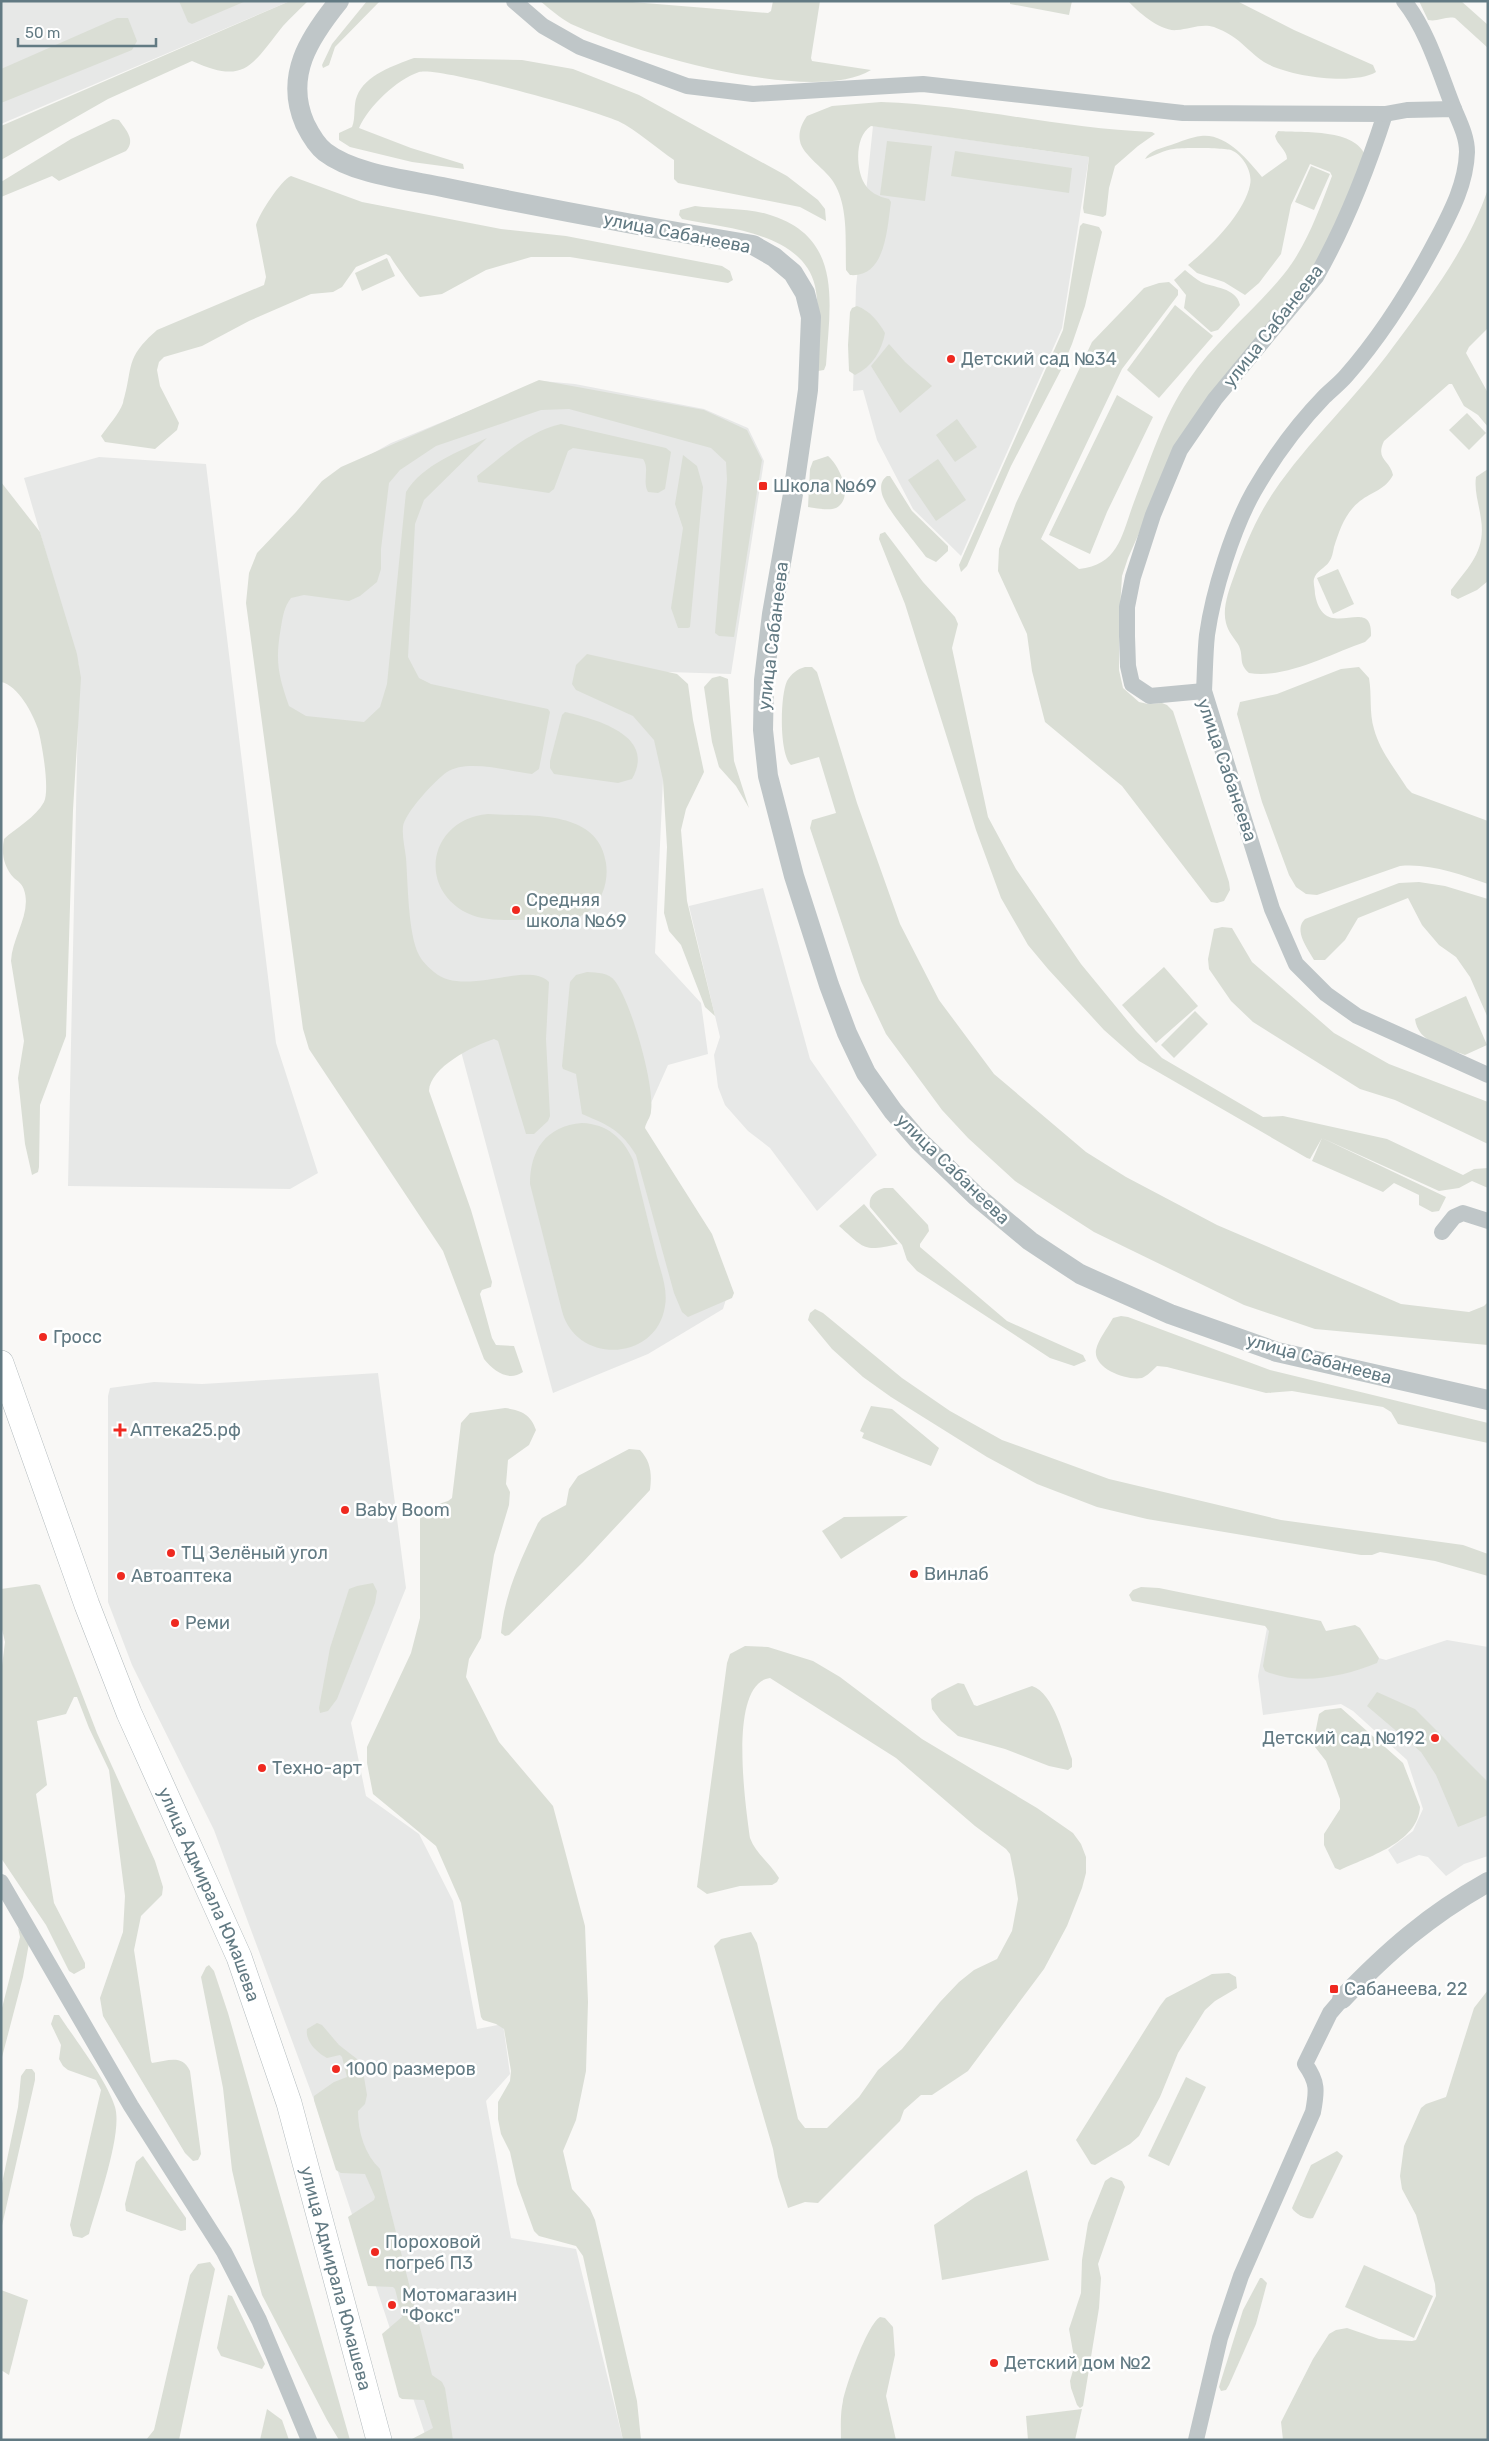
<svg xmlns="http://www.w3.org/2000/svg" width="1489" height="2441" viewBox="0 0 1489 2441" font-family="Rubik,sans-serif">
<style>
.built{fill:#e7e8e7}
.green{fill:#daded5}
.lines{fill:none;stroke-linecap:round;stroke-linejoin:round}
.primary-casing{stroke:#b2babd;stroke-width:26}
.minor{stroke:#bfc6c8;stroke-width:16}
.tertiary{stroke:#bfc6c8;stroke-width:20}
.primary{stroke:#fff;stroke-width:25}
.poi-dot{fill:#ef2920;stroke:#fff;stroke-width:2}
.labels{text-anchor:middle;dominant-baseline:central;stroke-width:5;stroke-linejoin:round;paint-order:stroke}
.street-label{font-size:18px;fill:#627a83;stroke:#fff}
.poi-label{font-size:18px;fill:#627a83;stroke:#fff;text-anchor:start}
</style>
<rect width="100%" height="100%" fill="#f9f8f6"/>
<!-- built -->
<g class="built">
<path d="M1 1H290L1 124Z"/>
<path d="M873 126 1089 157 1062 328 961 556 913 509 877 440 863 390 853 391 856 287Z"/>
<path d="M542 381 575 384 704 409 748 428 764 461 731 674 668 672 655 953 701 1003 708 1054 668 1065 651 1103 632 1134 727 1296 723 1309 648 1354 553 1393 445 992 295 864 271 612 340 472 391 443Z"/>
<path d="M99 457 206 464 276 1043 318 1173 290 1189 68 1186 79 666 24 478Z"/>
<path d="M763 888 810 1059 877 1155 817 1211 770 1148 748 1131 725 1105 718 1087 714 1055 720 1037 689 906Z"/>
<path d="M378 1373 406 1588 351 1723 366 1796 419 1834 453 1901 477 2029 503 2024 510 2074 486 2101 511 2238 576 2249 623 2440H427L314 2100 214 1830 132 1665 108 1602V1396L110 1388 154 1382 202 1384Z"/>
<path d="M1267 1628 1386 1660 1447 1640 1488 1647V1856L1464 1864 1446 1876 1428 1857 1419 1855 1397 1864 1388 1850 1413 1831 1423 1809 1407 1760 1353 1711 1341 1704 1263 1715 1258 1676Z"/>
</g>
<!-- green -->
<g class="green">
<path d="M179 1H246L192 24 188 22Z"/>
<path d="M290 1H308C300 9 291 17 283 26 251 66 245 85 192 61L108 99 1 160V126Z"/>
<path d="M367 1H380L335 47 329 65 323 68 322 65 332 44Z"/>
<path d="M540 1H620L768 13 771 11 773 1H820L811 58 812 61 871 70C812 106 632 52 571 24 560 18 550 9 540 1Z"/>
<path d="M1010 1H1072L1069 15 1010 4Z"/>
<path d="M1128 1H1237L1294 30 1373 65 1376 72C1353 86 1286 76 1264 62 1244 48 1240 37 1214 27 1202 23 1189 29 1177 30 1161 32 1138 12 1128 1Z"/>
<path d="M1419 1H1461L1488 25V48L1455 18C1445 16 1438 22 1428 20Z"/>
<path d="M117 18H128L137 41 132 50 1 103V69Z"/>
<path d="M414 58 522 60 573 69 639 95 787 176 818 200 825 209 826 221 800 207 678 183 674 179V160C656 148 637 130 618 121 594 110 438 66 419 72 396 80 369 106 359 128L411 148 463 164 464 169 412 162 350 147 339 140V133L352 127C356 118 353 105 357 96 365 75 395 65 414 58Z"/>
<path d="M881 102C973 105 1061 129 1152 132L1155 134 1138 146 1115 166 1109 188 1106 215 1103 217 1084 213 1083 208 1089 157 871 126C855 136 856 166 863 181 868 192 879 197 889 199L891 202C887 228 886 278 850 275L846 270C845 243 849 208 834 183 827 170 802 155 800 141 798 132 802 123 807 116L832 106Z"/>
<path d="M113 119 119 120C126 130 136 140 126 151L59 181 52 176 1 197V182L71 139Z"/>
<path d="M1278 131C1304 133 1356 128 1366 157L1323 258 1176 450 1128 558 1122 576 1119 624V670L1123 688 1139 702 1148 704 1162 703 1167 705 1173 711 1229 882 1230 890 1224 901 1217 903 1211 902 1122 786 1045 722 1032 671 1027 634 998 571 999 549 1016 503 1092 342 1144 288 1159 283 1169 282 1178 290V295L1122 369 1041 539 1079 569C1119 565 1122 534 1134 502 1150 461 1163 417 1188 381 1215 341 1254 311 1284 274 1307 245 1319 210 1332 176L1330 172 1310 164 1291 205 1281 254 1259 283 1245 295 1224 282 1197 273 1188 265C1210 247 1244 214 1250 185 1253 172 1243 155 1231 150 1226 148 1181 147 1174 149 1164 150 1154 156 1145 159 1150 150 1162 148 1171 145 1180 142 1191 137 1201 136 1226 133 1248 160 1262 177L1287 159C1287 150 1277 145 1275 136Z"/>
<path d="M887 141 932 146 925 201 880 195Z"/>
<path d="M955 151 1072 168 1069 193 951 176Z"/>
<path d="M1311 166 1330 174 1314 210 1295 202Z"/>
<path d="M291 176 362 202 501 229 566 236 722 266 730 271 733 280 728 283 570 257H531L486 270 442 294 420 297C416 294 394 263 390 256L386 254 356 267 342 287 333 292 311 294 249 321 202 346 164 357 159 362 157 370 160 386 179 423 177 430 155 449 105 442 101 436C108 426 119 414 123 403 134 366 124 359 157 330L264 285 266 277 256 225C259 214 281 180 291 176Z"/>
<path d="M1488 189V328L1469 347 1466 353 1488 393V427L1478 415 1464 406 1452 384H1449L1384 441C1375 460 1390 460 1393 475 1386 489 1372 492 1360 501 1345 513 1340 529 1334 547 1333 552 1332 558 1329 562 1325 568 1316 571 1314 579 1313 583 1315 589 1315 594 1324 646 1373 592 1371 636L1365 642C1330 654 1286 679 1249 673 1238 663 1244 658 1239 646 1235 639 1228 632 1226 623 1222 608 1229 590 1234 576 1244 548 1256 518 1273 493 1308 441 1356 398 1393 347 1429 299 1469 246 1488 189Z"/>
<path d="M695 206C718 209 745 208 767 214 844 236 830 303 826 365L824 370 818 371C818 347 820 310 815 286 803 233 726 228 682 219L679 215 680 210Z"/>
<path d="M1083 223 1099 227 1102 232 1085 306 1072 344 1062 368 1011 466 967 566 961 572 959 565 1063 330 1080 226Z"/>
<path d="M387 258 395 276 362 291 355 273Z"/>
<path d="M1185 270C1190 274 1196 279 1201 282 1213 288 1236 287 1240 305L1218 330 1211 332 1184 308 1186 295 1174 280Z"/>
<path d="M1175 305 1213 336 1159 398 1127 370Z"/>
<path d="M857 306C870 311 878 321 885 333 882 350 872 367 855 375L849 371 848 345 850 312 852 308Z"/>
<path d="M889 344 905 362 932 386 900 413 871 366Z"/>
<path d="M539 380 704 410 747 430 762 460 734 637 719 636 715 633 727 480 726 462 711 448 569 409 541 410 436 446 400 470 389 483 381 549V569L377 582 360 596 349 601 304 595 291 598C284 607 283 616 281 627 275 661 278 674 289 706L306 716 364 722 380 707 387 684 406 492C423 464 459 452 487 438L424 500 415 524 408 657 419 678 431 684 548 709 550 712 539 769 532 774C509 771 467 759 447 772 435 780 404 814 403 827 402 837 405 848 406 858 408 883 408 934 419 955 422 961 429 968 434 972 464 998 527 960 549 982L546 1039 550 1116 548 1121 534 1134H526L498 1041 494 1039C473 1046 430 1067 429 1091L471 1210 492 1282 491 1287 482 1290 480 1294 492 1338 496 1345 514 1346 523 1372C508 1382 494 1371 484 1359L443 1251 309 1049 303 1029 246 603 249 573 257 553 296 512 322 481 341 467Z"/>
<path d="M1117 395 1153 417 1107 512 1090 554 1049 535Z"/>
<path d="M1467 413 1486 433 1469 450 1449 430Z"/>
<path d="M957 419 977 447 955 462 936 435Z"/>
<path d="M561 424 666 448 671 452 665 489 658 493 648 492C642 481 650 469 643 459L573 448 568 451 554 489 549 493 478 482 477 476C504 455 527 432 561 424Z"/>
<path d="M683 455 697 466 703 487 690 627 688 628H678L671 608 683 528 675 504Z"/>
<path d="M828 456C839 465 855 498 836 508 829 511 816 508 808 507L810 469 813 461Z"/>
<path d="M938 459 966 500 936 521 908 480Z"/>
<path d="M1488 469V581L1477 590 1458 599 1451 595V590C1469 566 1486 551 1481 519 1479 504 1474 491 1476 477Z"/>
<path d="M887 476H890L912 511 948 546V551L936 562 926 557C916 543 889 512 883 497 880 489 880 481 887 476Z"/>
<path d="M1 482 40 532 77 654 81 678 73 810 66 1036 40 1105 39 1167 38 1172 32 1175 25 1144 18 1078 24 1041 11 961C12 937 32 913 24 890 23 885 18 881 14 878 4 867 1 854 4 839 16 828 36 817 44 802 50 790 42 743 38 729 33 714 18 685 1 682Z"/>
<path d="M885 532 923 582 955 617 958 624 952 648 988 817 1016 869 1081 964 1136 1031 1162 1058 1263 1117 1283 1116 1387 1139 1463 1175 1474 1169 1488 1168V1188L1472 1181 1459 1188 1439 1191 1322 1138 1446 1197 1439 1211 1432 1212 1419 1205V1195L1394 1183 1383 1192 1312 1161 1322 1138 1310 1159 1307 1158 1139 1061 1104 1030 1048 969 1028 945 1001 898 976 830 905 604 879 539 880 534Z"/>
<path d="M1338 569 1354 604 1333 614 1317 578Z"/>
<path d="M587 654 677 674 688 684 693 720 704 772 686 809 681 830 687 901 715 1016 705 1007 681 945 669 931 664 913 667 847 663 780 654 740 633 716 576 690 572 684 576 665Z"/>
<path d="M805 667H812L817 672 857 803 900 924 939 1000 994 1074 1086 1152 1126 1177 1217 1225 1401 1304 1469 1312 1484 1306 1488 1302V1345L1315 1329 1244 1305 1094 1232 1015 1181 968 1138 942 1110 886 1034 861 981 810 828 812 820 836 813 819 757 791 765C779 754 780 696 787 681 791 674 797 669 805 667Z"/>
<path d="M1359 667 1369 678C1372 695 1369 712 1374 729 1380 751 1395 769 1407 788L1412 793 1488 821V884C1460 874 1429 863 1400 866L1317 895 1306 894 1296 887 1289 875 1262 802 1237 714 1240 702 1277 694 1341 669Z"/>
<path d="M720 676 728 679 734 761 749 808 736 786 719 767 712 742 704 687 712 678Z"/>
<path d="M565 712C595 719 657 735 632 779L618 783 554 774 550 768V761L562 715Z"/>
<path d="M488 814C529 817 598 808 606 863 608 877 605 891 597 903 581 923 561 921 538 920 516 919 487 923 467 913 416 887 430 819 488 814Z"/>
<path d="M1419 882 1445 886 1488 899V1018L1470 977 1456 957 1439 945 1422 925 1408 898 1358 918 1345 940 1325 960H1314C1308 949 1293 930 1305 919L1399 883Z"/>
<path d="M1222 927 1232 928 1252 962 1334 1033 1389 1064 1488 1102V1144L1395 1100 1360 1089 1253 1022 1231 1001 1209 969 1208 959 1214 929Z"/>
<path d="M1164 967 1198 1006 1156 1043 1122 1005Z"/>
<path d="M587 972C598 973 608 972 615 981 631 1002 655 1085 651 1111 651 1117 646 1122 645 1128L712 1234 734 1293 732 1298 688 1317 682 1312 674 1293 636 1155C621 1130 608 1125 582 1114L576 1074 563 1069 562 1066 570 982 576 975Z"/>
<path d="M1466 996 1487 1045 1465 1055C1445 1047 1418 1043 1415 1019Z"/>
<path d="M1195 1011 1208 1024 1174 1058 1161 1045Z"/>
<path d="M582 1123C607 1124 623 1138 633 1160 641 1192 649 1225 657 1257 661 1272 668 1290 665 1306 657 1362 576 1365 562 1311L530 1184C530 1150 546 1126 582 1123Z"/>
<path d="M884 1188H893L928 1225 929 1231 920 1244V1247L1007 1321 1083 1355 1086 1361 1074 1366 1050 1358 917 1271 907 1260 902 1245 870 1207C868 1196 875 1191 884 1188Z"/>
<path d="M864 1204 898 1244C863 1252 865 1249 839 1226Z"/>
<path d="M815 1309 823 1313 902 1378 950 1411 1002 1440 1109 1479 1281 1520 1463 1545 1488 1554V1576L1435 1561 1380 1552 1372 1555H1361L1147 1519 1097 1507 1037 1484 987 1457 891 1397 863 1377 832 1349 808 1320 810 1313Z"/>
<path d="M1121 1316 1128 1317 1270 1370 1488 1423V1443L1398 1424 1391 1412 1383 1407 1292 1391 1266 1393 1167 1367 1157 1366C1153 1370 1147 1376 1142 1378 1127 1381 1093 1369 1096 1350 1098 1340 1108 1327 1113 1318Z"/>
<path d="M871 1406 892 1409 939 1448 931 1466 862 1438 864 1433 860 1431Z"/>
<path d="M505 1408C520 1410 531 1414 536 1430L529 1445 508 1460 506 1484 510 1492 509 1505 494 1555 481 1638 469 1659 466 1677 499 1742 553 1806 585 1926 588 2002 586 2071 576 2120 563 2151 572 2189 590 2209 595 2220 637 2401 641 2440H623L583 2256 576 2246 539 2236 534 2231 517 2184 510 2152 501 2134 498 2119V2102L510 2081 511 2071 504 2029 496 2024 483 2020 481 2017 461 1903 436 1846 373 1794 367 1763V1747L411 1653 420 1618V1510L448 1501 452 1498 461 1423 470 1413Z"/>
<path d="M629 1449 640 1450C651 1462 652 1474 650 1490L583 1562 509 1635 505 1636 501 1633C504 1594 522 1557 538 1523L542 1518 566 1505 569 1489 578 1476Z"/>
<path d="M908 1516 841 1559 822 1531 844 1517Z"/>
<path d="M373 1583 377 1591 375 1603 337 1699 328 1711 320 1713 319 1708 330 1648 349 1589 357 1586Z"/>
<path d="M36 1584 40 1585 97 1733 155 1861 163 1887 162 1895 141 1916 134 1950 151 2061 152 2063C168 2061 182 2054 190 2071L201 2154 198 2160 193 2161 185 2153 103 2016 100 1998 123 1932 125 1896 109 1770 89 1728 77 1697H74L66 1714 37 1721 47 1785 36 1794 54 1903 85 1963V1968L74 1974 69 1971 46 1925 1 1858V1674L5 1642 1 1625V1589Z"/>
<path d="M1141 1587 1159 1588 1321 1621 1326 1631 1355 1625 1360 1628 1379 1658 1377 1663C1342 1677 1300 1686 1265 1671L1263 1666 1269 1631 1265 1626 1132 1601 1129 1595 1133 1590Z"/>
<path d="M745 1646 768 1647 813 1661 840 1677 922 1739 1037 1808 1073 1833 1081 1844 1086 1857V1873L1082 1888 1067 1926 1044 1969 968 2071 932 2095H921L904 2110 900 2121 818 2203 805 2202 788 2208 778 2177 773 2149 714 1946 721 1939 751 1932 757 1943 798 2119 805 2128H827L859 2097 878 2070 902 2049 940 2002 959 1982 974 1970 997 1959 1012 1931 1018 1899 1015 1879 1010 1854 1006 1849 975 1826 896 1758 770 1678C727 1684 746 1808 750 1838 756 1854 770 1863 779 1878L777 1882 772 1885 740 1886 707 1894 697 1887 727 1663 730 1654Z"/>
<path d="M958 1683 964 1684 974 1705 977 1706 1032 1686C1054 1693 1064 1738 1072 1759V1767L1068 1770 1049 1766 1005 1749 958 1736 941 1721 932 1709 931 1699 938 1693Z"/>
<path d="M1377 1692 1415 1709 1488 1782V1815L1458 1827 1436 1775 1421 1752 1367 1706Z"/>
<path d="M1341 1708 1403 1763 1420 1807C1418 1843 1367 1857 1340 1870L1335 1868 1324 1845V1834L1340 1809V1799L1326 1761 1315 1747 1314 1739 1319 1714 1325 1710Z"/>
<path d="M18 1928 29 1943 23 1977 1 2061V2012L20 1937Z"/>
<path d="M209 1965 214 1971 228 2013 350 2440H339L327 2420 262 2295 253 2262 232 2170 223 2088 201 1977 206 1967Z"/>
<path d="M1229 1973 1236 1977 1237 1988 1215 2001 1205 2010 1178 2053 1160 2097 1139 2136 1130 2144 1095 2165 1091 2164 1076 2140 1160 2006 1166 1998 1212 1974Z"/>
<path d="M1488 1990V2440H1283L1281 2422 1313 2359 1329 2334 1336 2330 1347 2328 1379 2339 1412 2341 1416 2340 1436 2296 1435 2284 1416 2215 1402 2189 1400 2176 1404 2146 1421 2108 1426 2104 1446 2097 1474 2008Z"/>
<path d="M54 2015H59L63 2021C78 2043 108 2083 115 2107 123 2133 97 2205 89 2234L82 2238 73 2236 70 2225 101 2090 96 2080 68 2070 63 2066 59 2059 61 2045 51 2024Z"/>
<path d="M317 2023 322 2025 339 2045 357 2059 362 2065 367 2095 365 2104 358 2111C358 2132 365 2155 380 2169L432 2375 442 2382 445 2388 453 2440H410L433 2428 424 2400 402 2399 399 2397 382 2334 402 2317 395 2289 393 2287 368 2286 348 2217 374 2200 375 2197 365 2174 341 2173 336 2170 314 2100V2096L334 2082 347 2077 342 2057 340 2055 327 2058C318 2053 305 2042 307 2029Z"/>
<path d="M26 2069H32L35 2073V2080L1 2230V2188L18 2107 21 2076Z"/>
<path d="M1186 2077 1206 2087 1169 2166 1148 2156Z"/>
<path d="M1337 2151 1343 2156 1313 2218C1307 2220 1295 2214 1292 2208L1311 2165Z"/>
<path d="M143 2156 186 2218V2230L181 2231 126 2211 125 2204 136 2162Z"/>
<path d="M1027 2170 1049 2260 942 2280 934 2225 975 2197Z"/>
<path d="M1111 2177 1122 2181 1125 2187 1098 2264 1101 2278 1099 2308 1083 2406 1080 2408 1077 2405 1071 2388 1070 2381 1075 2363 1069 2329 1081 2293 1082 2260 1088 2223 1105 2181Z"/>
<path d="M210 2262 215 2269 179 2440H146L154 2430 190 2275 198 2264Z"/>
<path d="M1364 2265 1433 2296 1414 2338 1345 2307Z"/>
<path d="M1260 2278H1262L1267 2283 1256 2324 1229 2385 1226 2390 1221 2391 1219 2387 1243 2310Z"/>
<path d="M1 2290 28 2300 9 2375 1 2370Z"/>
<path d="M228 2295 232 2296 265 2364 262 2369 221 2356 217 2348Z"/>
<path d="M880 2317 885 2318 893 2327 895 2355 886 2396 896 2440H841C841 2427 840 2414 843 2401 846 2385 867 2325 880 2317Z"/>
<path d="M267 2409 282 2420 289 2440H260Z"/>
<path d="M1082 2409 1075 2440H1028L1026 2416Z"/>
</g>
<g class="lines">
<defs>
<g id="primary">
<path id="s1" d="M1 1363 87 1605 129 1713 239 1957 289 2103 379 2440"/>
</g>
</defs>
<!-- primary casing -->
<use href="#primary" class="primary-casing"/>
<!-- minor -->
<g class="minor">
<path d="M514 1 543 26 580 47 687 86 753 94 923 84 1183 113 1385 114C1367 170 1345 226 1316 277L1215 399 1180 450 1153 515 1133 577 1127 607V636L1128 666 1132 684 1150 696 1204 691 1272 909 1296 964 1326 994 1357 1016 1488 1075"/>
<path d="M1404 1C1428 31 1440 74 1454 109"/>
<path d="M1204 691C1205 673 1205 653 1207 635 1213 592 1233 528 1254 491 1273 458 1297 425 1324 397 1331 390 1339 384 1346 376 1383 334 1412 287 1438 237 1452 210 1466 183 1467 152 1467 137 1460 123 1454 109L1407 110 1385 114"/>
<path d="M1442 1232 1454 1217 1463 1213 1488 1221"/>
<path d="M1 1882 131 2106 224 2252 259 2320 309 2440"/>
<path d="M1196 2440 1220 2338 1241 2276 1313 2112C1317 2091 1318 2082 1305 2064L1330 2013 1342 1999"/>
</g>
<!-- tertiary -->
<g class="tertiary">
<path d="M339 1C309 38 284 76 305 124 310 134 316 145 325 152 355 175 410 180 447 188 549 209 651 228 753 245L774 257 793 273 805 293 811 317 808 390 793 494 772 614 764 680 763 730 768 776 794 876 829 985 847 1033 866 1073 893 1111 918 1140 976 1196 1030 1241 1080 1274 1170 1314 1277 1352 1488 1400"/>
<path d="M1342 1999C1388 1951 1429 1915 1488 1882"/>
</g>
<!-- primary -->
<use href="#primary" class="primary"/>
</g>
<!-- markers -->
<g class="poi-dot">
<circle cx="951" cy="359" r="5"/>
<rect x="758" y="481" width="10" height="10" rx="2.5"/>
<circle cx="516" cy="910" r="5"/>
<circle cx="43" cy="1337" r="5"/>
<path d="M117.5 1422.5h5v5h5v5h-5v5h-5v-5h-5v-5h5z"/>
<circle cx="345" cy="1510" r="5"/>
<circle cx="171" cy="1553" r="5"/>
<circle cx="914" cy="1574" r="5"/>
<circle cx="121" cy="1576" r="5"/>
<circle cx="175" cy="1623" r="5"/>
<circle cx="1435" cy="1738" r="5"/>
<circle cx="262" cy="1768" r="5"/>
<rect x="1329" y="1984" width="10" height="10" rx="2.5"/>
<circle cx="336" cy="2069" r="5"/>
<circle cx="375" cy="2252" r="5"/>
<circle cx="392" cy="2305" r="5"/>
<circle cx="994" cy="2363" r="5"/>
</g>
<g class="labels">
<!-- street labels -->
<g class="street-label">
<text transform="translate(677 233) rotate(11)">улица Сабанеева</text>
<text transform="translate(1273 326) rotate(-52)">улица Сабанеева</text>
<text transform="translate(773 636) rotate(-83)">улица Сабанеева</text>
<text transform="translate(1227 770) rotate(71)">улица Сабанеева</text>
<text transform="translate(953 1169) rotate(44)">улица Сабанеева</text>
<text transform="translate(1319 1359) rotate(15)">улица Сабанеева</text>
<text stroke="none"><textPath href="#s1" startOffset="571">улица Адмирала Юмашева</textPath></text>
<text stroke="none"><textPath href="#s1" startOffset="976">улица Адмирала Юмашева</textPath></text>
</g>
<!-- poi labels -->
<g class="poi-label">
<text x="961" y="359">Детский сад №34</text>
<text x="773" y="486">Школа №69</text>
<text x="526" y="900">Средняя<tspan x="526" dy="21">школа №69</tspan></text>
<text x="53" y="1337">Гросс</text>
<text x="130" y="1430">Аптека25.рф</text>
<text x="355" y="1510">Baby Boom</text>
<text x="181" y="1553">ТЦ Зелёный угол</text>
<text x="924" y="1574">Винлаб</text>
<text x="131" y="1576">Автоаптека</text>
<text x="185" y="1623">Реми</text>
<text x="1425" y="1738" text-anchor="end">Детский сад №192</text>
<text x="272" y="1768">Техно-арт</text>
<text x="1344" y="1989">Сабанеева, 22</text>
<text x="346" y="2069">1000 размеров</text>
<text x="385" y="2242">Пороховой<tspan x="385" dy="21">погреб П3</tspan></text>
<text x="402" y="2295">Мотомагазин<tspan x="402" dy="21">"Фокс"</tspan></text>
<text x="1004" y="2363">Детский дом №2</text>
</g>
</g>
<!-- border -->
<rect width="1489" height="2441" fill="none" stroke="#627a83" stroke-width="5"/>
<!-- scale -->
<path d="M18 38v8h138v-8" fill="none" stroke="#627a83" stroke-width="2.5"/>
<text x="25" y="38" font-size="15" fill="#627a83" stroke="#ffffff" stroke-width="4" paint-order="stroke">50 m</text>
</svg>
